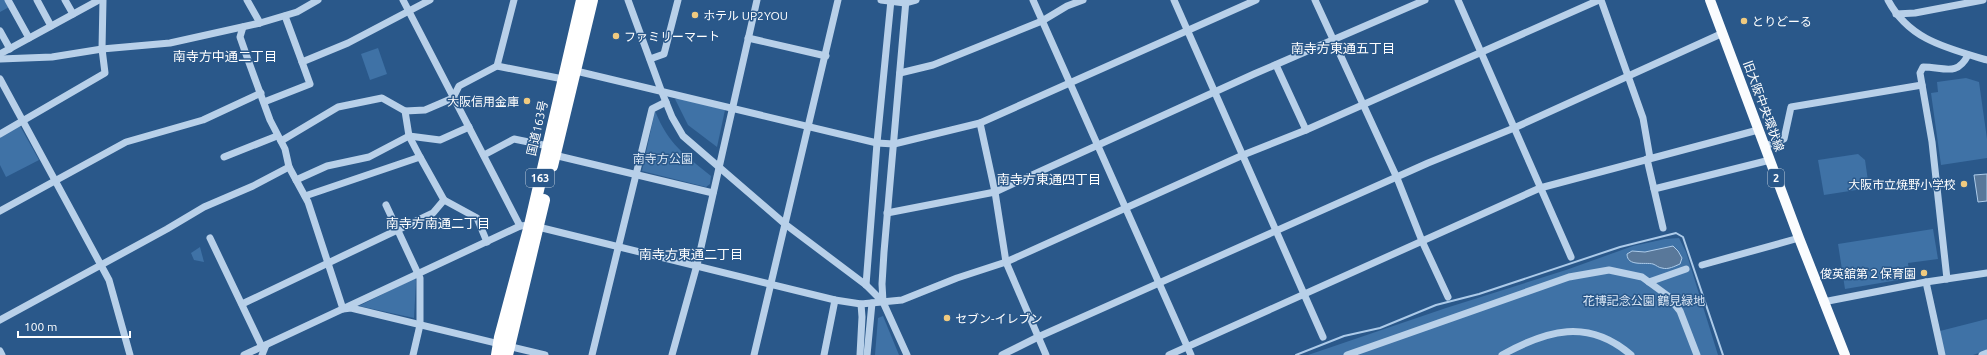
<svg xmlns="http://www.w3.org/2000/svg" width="1987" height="355" viewBox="0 0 1987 355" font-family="Ubuntu,'Noto Sans JP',sans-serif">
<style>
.green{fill:#3f72a6}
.water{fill:#59789a;stroke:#adcbe9}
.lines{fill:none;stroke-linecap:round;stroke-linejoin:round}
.stream{stroke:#adcbe9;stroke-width:2}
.minor{stroke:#b8d0e9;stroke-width:7}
.major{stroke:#fafcfe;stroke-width:10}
.highway{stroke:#fff;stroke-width:12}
.poi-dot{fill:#f0ca7f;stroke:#2a588a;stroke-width:1.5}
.labels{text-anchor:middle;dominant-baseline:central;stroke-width:3;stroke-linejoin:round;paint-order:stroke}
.shield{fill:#2a588a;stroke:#bfcddc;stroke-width:1}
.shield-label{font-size:11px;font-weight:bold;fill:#fff}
.poi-label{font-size:12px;fill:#fff;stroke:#2a588a;text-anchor:start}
.street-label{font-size:12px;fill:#fff;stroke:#2a588a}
.park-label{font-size:12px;fill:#dce9f7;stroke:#2a588a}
.neighbourhood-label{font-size:13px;fill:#fff;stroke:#2a588a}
</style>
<rect width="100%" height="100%" fill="#2a588a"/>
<!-- green -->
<g class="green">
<path d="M0 0H7L11 6 0 12Z"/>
<path d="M378 48 387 74 370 80 361 54Z"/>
<path d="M1966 78 1979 82 1987 139V158L1941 165 1931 93 1938 92 1937 82Z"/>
<path d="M678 98 725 110 717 147 688 125 675 99Z"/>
<path d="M655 111C669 145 684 154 711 176L710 184 706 187 642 171Z"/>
<path d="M20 126 39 160 6 177 0 165V137Z"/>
<path d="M1858 154 1865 160 1869 188 1824 195 1818 160Z"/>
<path d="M1933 229 1938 259 1908 263 1910 278 1845 289 1838 244Z"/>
<path d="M1679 238 1686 252 1718 355H1308L1446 308 1566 270 1633 246 1665 239Z"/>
<path d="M200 247 204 262 194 260 191 253Z"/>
<path d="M415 278 416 281 414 318 359 306Z"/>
<path d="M883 316 899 355H875L878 318Z"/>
<path d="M1987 319V350L1973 355H1945L1940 331Z"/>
</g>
<!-- water -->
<g class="water">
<path d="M1987 174V201L1978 202 1974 175Z"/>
<path d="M1673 246 1678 251 1682 258 1680 264C1675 266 1668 270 1662 268 1659 268 1656 265 1653 264 1645 262 1627 267 1627 254L1632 251 1645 252Z"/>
</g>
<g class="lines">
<!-- stream -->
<path class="stream" d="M1296 355 1344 336 1380 328 1436 305 1479 294 1620 247 1676 233 1683 237 1723 355"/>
<!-- minor -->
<g class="minor">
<path d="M8 0 29 38"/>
<path d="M37 0 51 26"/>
<path d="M65 0 73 14"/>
<path d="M247 0 260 23"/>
<path d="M403 0 520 226 530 225 835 300 861 304 902 300 957 278 1006 262 1243 155 1306 130 1599 0"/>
<path d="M628 0 661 90 672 117 683 136 785 224 866 285 883 302 907 355"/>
<path d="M881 0 905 3 916 0"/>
<path d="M1033 0 1191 355"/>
<path d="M1174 0 1323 337"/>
<path d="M1315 0 1397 178 1422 241 1448 297"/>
<path d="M1458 0 1571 257"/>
<path d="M1601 0 1643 118 1650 158"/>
<path d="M1888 0C1909 40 1947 48 1987 60"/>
<path d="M1896 14 1915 13 1983 0"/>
<path d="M285 16 302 62"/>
<path d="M243 27 240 37 247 57 270 120 285 149 289 167 308 202 343 309 351 308 545 355"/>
<path d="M0 31 10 49"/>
<path d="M748 38 826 56"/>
<path d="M0 54 99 0"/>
<path d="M0 59 52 57 102 49 170 43 260 23 297 12 318 0"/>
<path d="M650 59 664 54 678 0"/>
<path d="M1276 65 1306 130"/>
<path d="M497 66 514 0"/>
<path d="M900 73 933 65 1042 21 1067 6 1083 0"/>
<path d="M0 79 109 280 130 355"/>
<path d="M264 102 310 84 302 62 348 43 430 0"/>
<path d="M405 111 409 136 420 157"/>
<path d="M980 123 995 192 1006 262 1046 355"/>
<path d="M0 134 105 73 102 49 103 0"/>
<path d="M281 141 338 107 382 98 405 111 425 110 453 98 459 86 497 66 563 79 576 71 877 143 894 144 980 123 1256 0"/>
<path d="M1765 146 1784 139 1791 107 1922 85"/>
<path d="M484 155 514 139 548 146"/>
<path d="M554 155 713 193"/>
<path d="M224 157 277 136"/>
<path d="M1647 159 1663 228"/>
<path d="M296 180 327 166 369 157 409 136 440 140 469 127"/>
<path d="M1654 189 1770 160"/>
<path d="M305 196 420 157 444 200 477 218 487 242"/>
<path d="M386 205 420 278V325L413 355"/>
<path d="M0 211 126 142 203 120 261 93"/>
<path d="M887 213 995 192 1254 74 1425 0"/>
<path d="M210 238 262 347"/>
<path d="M1702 265 1799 238"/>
<path d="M1947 279 1932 142 1920 73 1923 67C1944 67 1957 77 1968 55"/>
<path d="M1649 282 1686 269"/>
<path d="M1926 282 1942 355"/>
<path d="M866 285 877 143 891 0"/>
<path d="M883 302 882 284 884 252 906 0"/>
<path d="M1823 302 1926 282 1987 273"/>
<path d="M242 304 433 213 444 200"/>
<path d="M0 320 167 229 204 207 253 186 289 167"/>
<path d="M0 351 2 355"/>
<path d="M244 355 520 226"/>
<path d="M262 355 266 345"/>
<path d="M592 355 652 109 666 102"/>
<path d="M672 355 697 265 757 0"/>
<path d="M754 355 838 0"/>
<path d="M824 355 835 300"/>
<path d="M860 355 862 317 861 304"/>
<path d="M867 355 872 303"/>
<path d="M1002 355 1038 337 1428 163 1514 128 1723 33"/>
<path d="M1169 355 1540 188 1758 130"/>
<path d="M1347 355 1569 277 1609 270 1642 277 1668 296 1680 311 1697 355"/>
<path d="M1502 355C1547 330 1588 318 1631 355"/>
<path d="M1982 355 1987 353"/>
</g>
<!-- major -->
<path class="major" d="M1710 0 1799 238 1845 355"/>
<!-- highway -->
<g class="highway">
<path d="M552 166 592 0"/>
<path d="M497 355 500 337 530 225 582 0"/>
<path d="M507 355 544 200"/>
</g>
</g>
<!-- markers -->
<g class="poi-dot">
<circle cx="695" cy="15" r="4"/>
<circle cx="1744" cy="21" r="4"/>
<circle cx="616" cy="36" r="4"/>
<circle cx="527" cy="101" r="4"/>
<circle cx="1964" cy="184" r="4"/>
<circle cx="1924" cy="273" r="4"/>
<circle cx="947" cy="318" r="4"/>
</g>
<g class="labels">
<!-- shield labels -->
<g class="shield">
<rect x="526" y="169" width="28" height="18" rx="3"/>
<rect x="1768" y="169" width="16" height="18" rx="3"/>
</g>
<g class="shield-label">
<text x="540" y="178">163</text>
<text x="1776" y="178">2</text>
</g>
<!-- poi labels -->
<g class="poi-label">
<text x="703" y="15">ホテル UP2YOU</text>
<text x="1752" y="21">とりどーる</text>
<text x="624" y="36">ファミリーマート</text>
<text x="519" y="101" text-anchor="end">大阪信用金庫</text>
<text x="1956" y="184" text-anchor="end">大阪市立焼野小学校</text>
<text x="1916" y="273" text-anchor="end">俊英舘第２保育園</text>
<text x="955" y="318">セブン-イレブン</text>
</g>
<!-- street labels -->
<g class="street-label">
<text transform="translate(1764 106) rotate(70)">旧大阪中央環状線</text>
<text transform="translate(537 128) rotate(-77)">国道163号</text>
</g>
<!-- park labels -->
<g class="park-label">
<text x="663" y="158">南寺方公園</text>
<text x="1644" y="300">花博記念公園 鶴見緑地</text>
</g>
<!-- neighbourhood labels -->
<g class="neighbourhood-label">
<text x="1343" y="48">南寺方東通五丁目</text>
<text x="225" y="56">南寺方中通二丁目</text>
<text x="1049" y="179">南寺方東通四丁目</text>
<text x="438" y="223">南寺方南通二丁目</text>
<text x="691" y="254">南寺方東通二丁目</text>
</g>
</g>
<!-- scale -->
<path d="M18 331v6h112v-6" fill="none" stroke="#ffffff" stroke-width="2"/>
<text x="24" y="331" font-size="12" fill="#ffffff" stroke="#2a588a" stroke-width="3" paint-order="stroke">100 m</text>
</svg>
